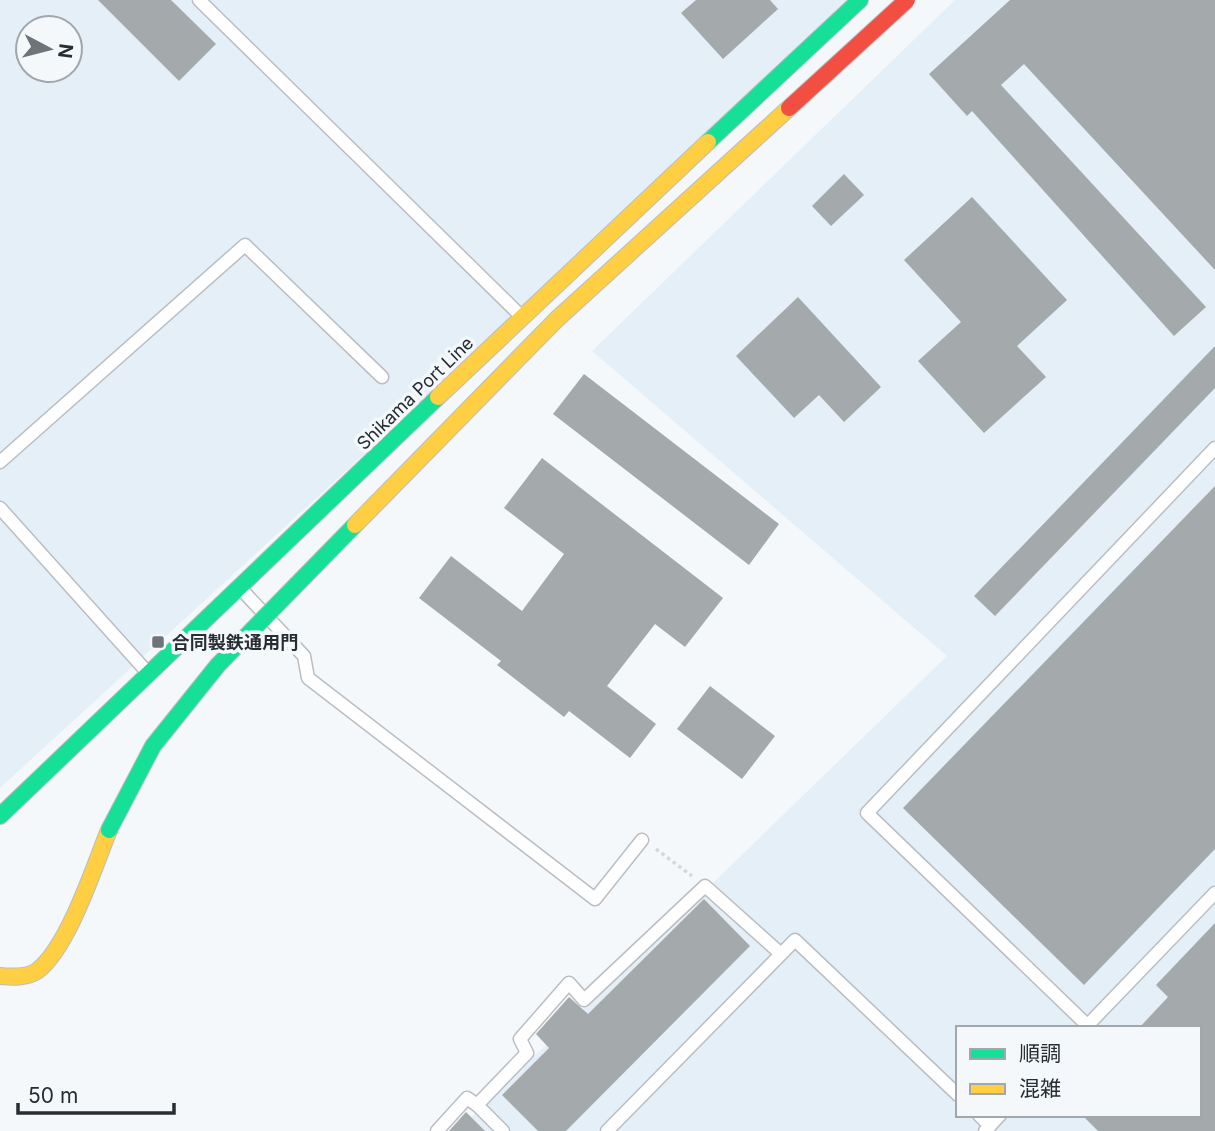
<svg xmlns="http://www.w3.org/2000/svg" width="1215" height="1131" viewBox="0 0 1215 1131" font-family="Inter,'Noto Sans JP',sans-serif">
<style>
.built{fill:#e5eff8;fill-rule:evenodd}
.building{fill:#a4a9ac}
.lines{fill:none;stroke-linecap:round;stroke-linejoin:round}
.lane-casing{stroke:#babec2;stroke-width:15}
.fast-casing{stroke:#babec2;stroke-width:18}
.slow-casing{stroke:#babec2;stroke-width:18}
.path{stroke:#d6d7d8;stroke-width:3.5;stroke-dasharray:3.5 3.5;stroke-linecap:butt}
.lane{stroke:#fefefe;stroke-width:12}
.fast{stroke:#16e098;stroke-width:16}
.slow{stroke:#ffcf43;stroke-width:16}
.fast-bridge-casing{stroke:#babec2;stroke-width:18;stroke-linecap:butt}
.slow-bridge-casing{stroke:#babec2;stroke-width:18;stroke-linecap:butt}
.jam-bridge-casing{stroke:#babec2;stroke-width:18;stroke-linecap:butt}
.fast-bridge{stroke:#16e098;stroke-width:16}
.slow-bridge{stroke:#ffcf43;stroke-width:16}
.jam-bridge{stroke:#f24e42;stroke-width:16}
.poi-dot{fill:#6e7479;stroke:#f4f8fb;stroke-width:2.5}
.labels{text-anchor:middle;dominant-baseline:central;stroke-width:7;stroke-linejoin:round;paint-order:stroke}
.street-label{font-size:18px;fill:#262d33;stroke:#f4f8fb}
.poi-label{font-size:18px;font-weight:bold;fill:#262d33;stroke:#f4f8fb;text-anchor:start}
</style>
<rect width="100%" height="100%" fill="#f5f8fa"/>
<!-- built -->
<g class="built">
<path d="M0 0H860L0 788ZM28 28H70V70H28Z"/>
<path d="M955 0H1215V1131H457L947 656 592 351ZM958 1028H1199V1115H958Z"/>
</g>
<!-- building -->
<g class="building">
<path d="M98 0H171L216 44 179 81Z"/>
<path d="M696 0H770L778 9 723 59 681 13Z"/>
<path d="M1010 0H1215V270L1024 64 1001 85 1206 307 1174 336 972 111 967 116 929 74Z"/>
<path d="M844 174 864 195 831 226 812 206Z"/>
<path d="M972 197 1067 300 1017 346 1046 377 984 433 918 361 961 322 904 260Z"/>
<path d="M798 297 881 387 844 422 819 395 794 418 736 356Z"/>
<path d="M1215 346V388L995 616 974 596Z"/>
<path d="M584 374 779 524 749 565 553 414Z"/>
<path d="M542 458 723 598 685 647 655 624 607 686 656 724 630 758 569 711 564 717 497 665 501 661 419 598 451 556 522 611 564 554 504 508Z"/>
<path d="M1215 486V849L1084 985 903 808Z"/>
<path d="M710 686 775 736 742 779 677 729Z"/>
<path d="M704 899 750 946 566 1131H538L502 1095 549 1048 536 1034 569 997 588 1014Z"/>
<path d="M1215 923V1131H1098L1082 1115H1199V1028H1139L1168 997 1156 985Z"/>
<path d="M466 1112 485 1131H449Z"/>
</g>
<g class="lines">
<defs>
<g id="lane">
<path d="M199 0 521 316"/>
<path d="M0 462 245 245 382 377"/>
<path d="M0 508 148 673"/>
<path d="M241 589 304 656 308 678 595 899 642 840"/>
<path d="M1087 1025 867 813 1215 448"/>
<path d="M1085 1028 1215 893"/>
<path d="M979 1115 990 1126"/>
<path d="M437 1131 467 1098 477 1105"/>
<path d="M503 1131 477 1105 527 1053 520 1039 569 983 584 1000 705 886 781 954"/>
<path d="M607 1131 795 940 958 1095"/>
<path d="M985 1131 1000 1115"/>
</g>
<g id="fast">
<path d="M708 142 860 0"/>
<path d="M0 816 438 397"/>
</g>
<g id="slow">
<path d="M438 397 708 142"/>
<path d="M0 976C12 977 27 978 37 971 68 948 94 867 109 830"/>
</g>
</defs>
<!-- lane casing -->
<use href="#lane" class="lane-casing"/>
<!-- fast casing -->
<use href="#fast" class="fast-casing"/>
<!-- slow casing -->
<use href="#slow" class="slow-casing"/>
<!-- path -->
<path class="path" d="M656 849 692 876"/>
<!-- lane -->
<use href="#lane" class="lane"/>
<!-- fast -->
<use href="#fast" class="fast"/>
<!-- slow -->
<use href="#slow" class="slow"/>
<defs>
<path id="fast-bridge" d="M109 830 153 746 218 665 355 525"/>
<path id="slow-bridge" d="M355 525 557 319 789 108"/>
<path id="jam-bridge" d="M789 108 907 0"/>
</defs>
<!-- fast-bridge casing -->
<use href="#fast-bridge" class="fast-bridge-casing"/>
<!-- slow-bridge casing -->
<use href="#slow-bridge" class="slow-bridge-casing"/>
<!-- jam-bridge casing -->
<use href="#jam-bridge" class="jam-bridge-casing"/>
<!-- fast-bridge -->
<use href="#fast-bridge" class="fast-bridge"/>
<!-- slow-bridge -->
<use href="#slow-bridge" class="slow-bridge"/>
<!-- jam-bridge -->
<use href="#jam-bridge" class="jam-bridge"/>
</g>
<!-- markers -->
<rect class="poi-dot" x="151" y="635" width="14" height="14" rx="3.5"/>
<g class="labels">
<!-- street labels -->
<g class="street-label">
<text transform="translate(415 393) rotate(-44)">Shikama Port Line</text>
</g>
<!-- poi labels -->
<g class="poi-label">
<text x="172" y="642">合同製鉄通用門</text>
</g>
</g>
<!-- legend -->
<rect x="956" y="1026" width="245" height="91" fill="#f4f8fb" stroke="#a2a7ab" stroke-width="2"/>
<rect x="970" y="1049" width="35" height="10" fill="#16e098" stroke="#a2a7ab" stroke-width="2"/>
<text x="1019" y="1061" font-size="21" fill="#262d33">順調</text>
<rect x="970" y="1084" width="35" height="10" fill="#ffcf43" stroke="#a2a7ab" stroke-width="2"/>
<text x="1019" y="1096" font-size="21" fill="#262d33">混雑</text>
<!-- north arrow -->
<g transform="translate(49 49) rotate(97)"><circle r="33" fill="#f4f8fb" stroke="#a2a7ab" stroke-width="2"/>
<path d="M0-5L12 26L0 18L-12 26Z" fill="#6e7479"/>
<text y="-10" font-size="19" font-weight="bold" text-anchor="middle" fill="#262d33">N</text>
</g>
<!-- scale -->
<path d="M18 1103v10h156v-10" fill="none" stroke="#262d33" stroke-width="3.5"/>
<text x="28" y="1103" font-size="21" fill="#262d33" stroke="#f4f8fb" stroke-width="5" paint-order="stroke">50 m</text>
</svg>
